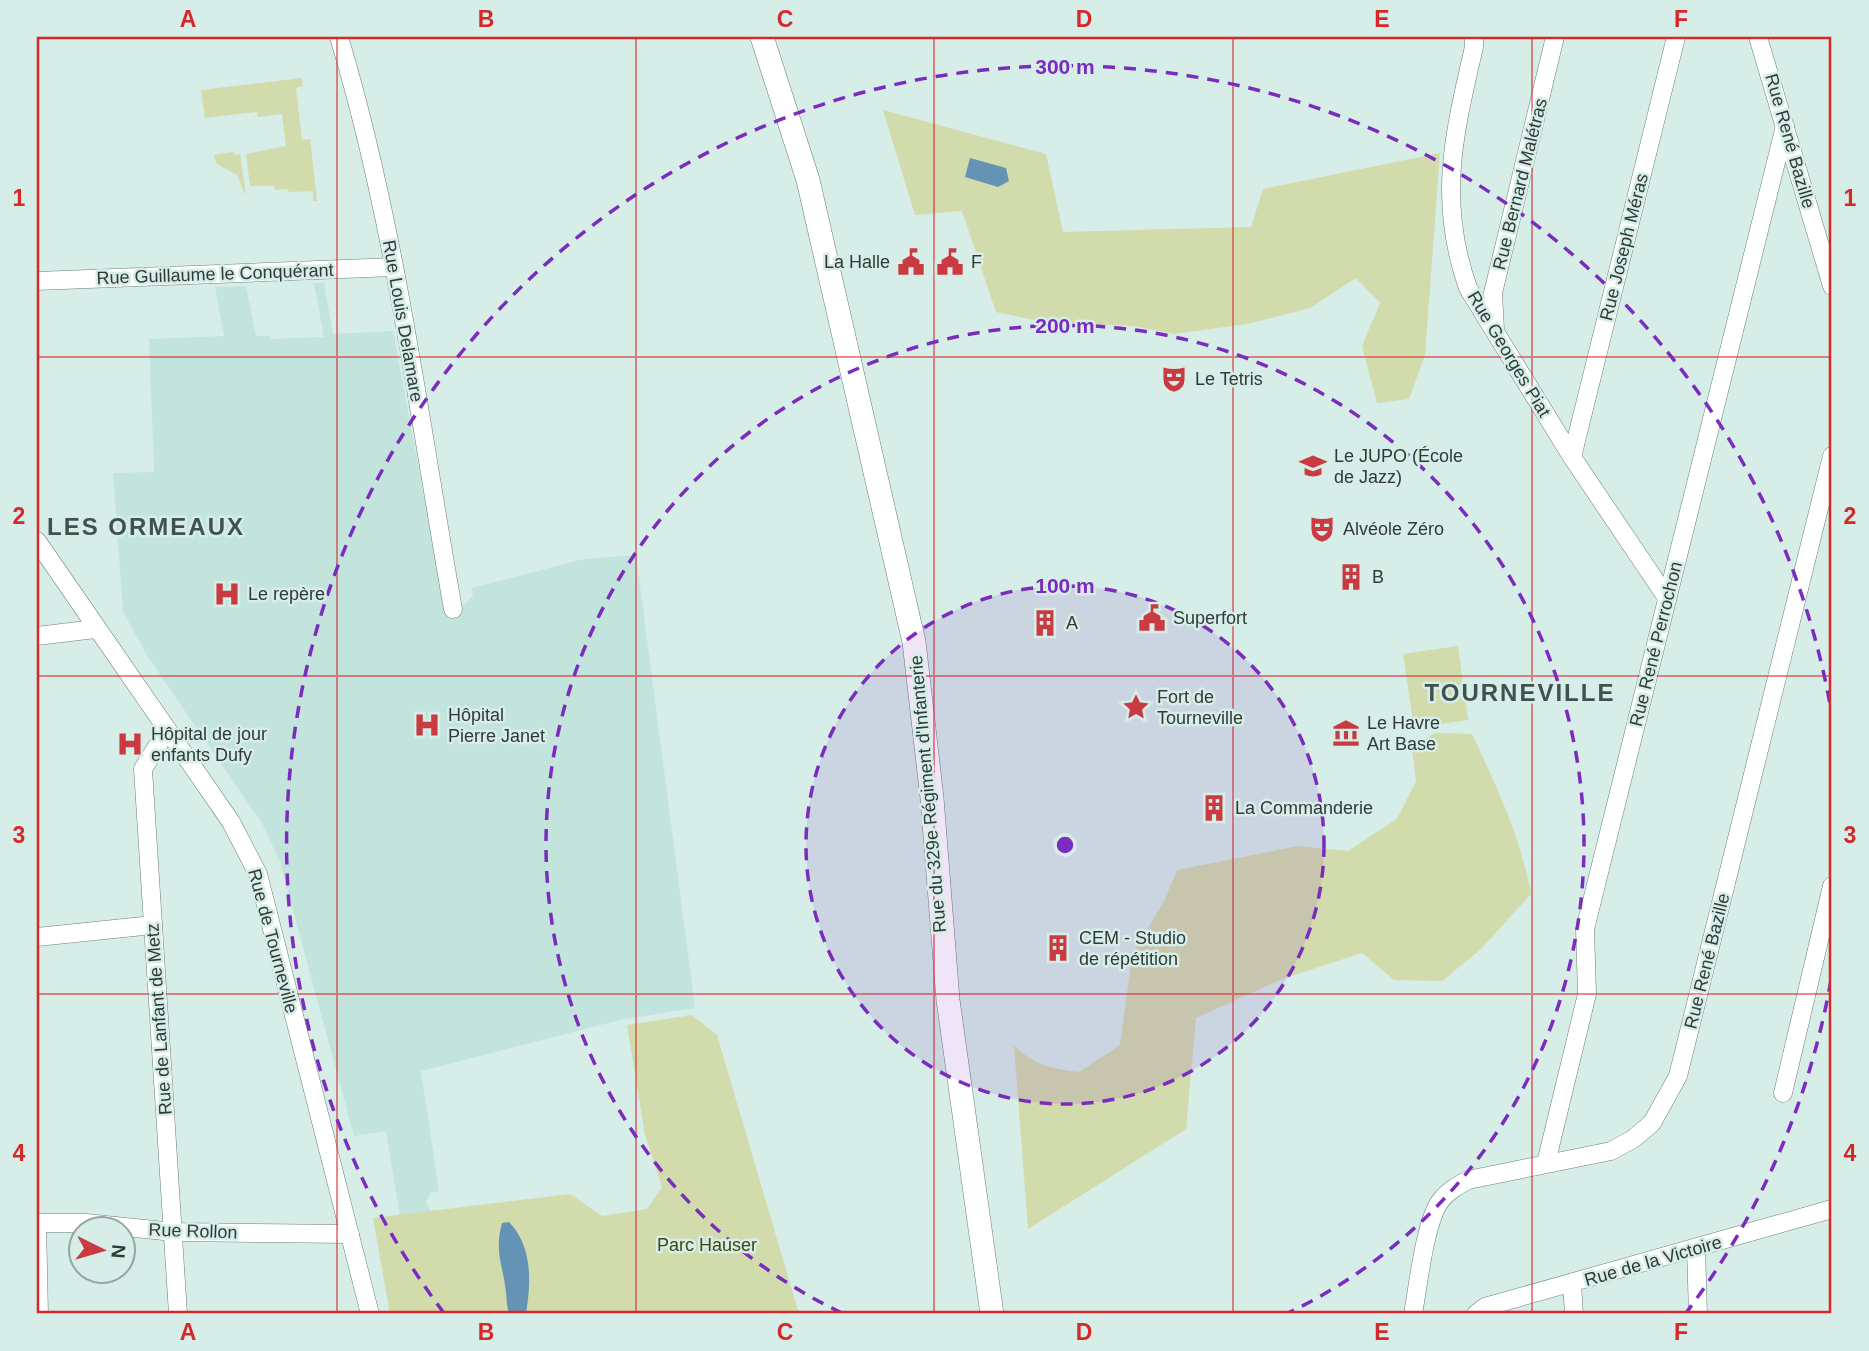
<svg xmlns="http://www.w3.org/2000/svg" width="1869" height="1351" viewBox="0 0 1869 1351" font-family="Helvetica,sans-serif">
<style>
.built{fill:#c3e4dc}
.green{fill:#d2dbac}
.water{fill:#6593b6}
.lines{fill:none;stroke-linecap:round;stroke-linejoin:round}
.minor-casing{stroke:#6a7f7a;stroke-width:19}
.tertiary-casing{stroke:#6a7f7a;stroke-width:24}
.minor{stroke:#fff;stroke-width:18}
.tertiary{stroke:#fff;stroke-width:23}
.grid{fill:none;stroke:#d62828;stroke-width:2;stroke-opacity:0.55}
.ring{fill:none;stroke:#7b2cbf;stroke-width:3.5;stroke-dasharray:12 9}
.labels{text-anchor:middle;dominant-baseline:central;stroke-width:5;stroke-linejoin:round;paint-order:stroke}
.street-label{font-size:18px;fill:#313a38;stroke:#d6ede8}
.poi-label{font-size:18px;fill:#313a38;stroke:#d6ede8;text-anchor:start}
.park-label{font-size:18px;fill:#41490a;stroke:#d6ede8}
.district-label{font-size:24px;font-weight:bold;letter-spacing:2px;fill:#3f534e;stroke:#d6ede8}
.centre{fill:#7b2cbf;stroke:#d6ede8;stroke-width:3.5}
.ring-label{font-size:21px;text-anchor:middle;font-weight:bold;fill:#7b2cbf;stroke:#d6ede8;stroke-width:5;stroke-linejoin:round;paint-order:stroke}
.neatline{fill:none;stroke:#d62828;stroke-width:2.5}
.grid-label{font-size:23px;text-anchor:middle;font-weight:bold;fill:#d62828}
</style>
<rect width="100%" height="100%" fill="#d6ede8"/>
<!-- built -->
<path class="built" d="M314 283H324L333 334 393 331 445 610 461 607 473 596 472 588 584 559 636 555 695 1008 620 1020 421 1071 439 1191 430 1193 426 1203 430 1210 438 1211 400 1215 386 1131 354 1136 280 862 263 825 148 657 123 612 113 473 154 472 149 339 224 336 215 287 246 286 256 336H270V339L324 337Z"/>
<!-- green -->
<g class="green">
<path d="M302 78 303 86 296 88 302 140 310 139 317 201H313V191L289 192 288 189 275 190 274 186H250L246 154 286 146 282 114 258 117 257 112 205 118 201 90Z"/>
<path d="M883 110 1046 154 1063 232 1251 227 1263 189 1440 153 1425 355 1409 399 1377 403 1362 346 1380 303 1356 278 1310 308 1247 324 1174 334 1134 326 1044 322 996 312 962 211 915 215Z"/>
<path d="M233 152 234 155 240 154 246 196 237 175 217 164 214 155Z"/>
<path d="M1458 646 1468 720 1414 728 1403 654Z"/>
<path d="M1435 733 1472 734C1496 785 1521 838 1531 894L1481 949 1442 981 1394 980 1362 953 1285 978 1196 1018 1186 1129 1028 1229 1014 1046C1037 1066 1049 1068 1079 1072L1120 1045 1132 956 1165 899 1177 870 1298 846 1348 851 1397 819 1416 781 1412 748Z"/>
<path d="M692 1015 717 1035 799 1314H390L373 1218 570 1194 602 1216 647 1209 662 1187 645 1135 627 1025Z"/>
</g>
<!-- water -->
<g class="water">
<path d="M970 158 1006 168 1009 181 998 187 965 177Z"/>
<path d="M509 1222C533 1247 531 1282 526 1314H510C506 1307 507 1300 506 1292 503 1265 494 1252 502 1223Z"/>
</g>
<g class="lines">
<defs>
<g id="minor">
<path d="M339 37C395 223 419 418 453 609"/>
<path d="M1474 37V47C1454 134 1437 200 1468 288L1572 457 1667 598"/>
<path d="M1758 37 1832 286"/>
<path d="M37 281 394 267"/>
<path d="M1495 330 1493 293 1555 37"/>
<path d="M1572 457 1676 37"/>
<path d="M37 541 231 822 258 874 370 1314"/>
<path d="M37 636 95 629"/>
<path d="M167 730 143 769 178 1314"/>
<path d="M37 937 153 925"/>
<path d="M1783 1093 1832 886"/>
<path d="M1546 1163 1587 994 1585 929 1785 126"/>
<path d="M37 1223H86L174 1232 350 1234"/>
<path d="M37 1223 39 1314"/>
<path d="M1696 1248 1698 1314"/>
<path d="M1572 1284 1574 1314"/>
<path d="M1413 1314C1418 1287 1425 1220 1441 1200 1448 1191 1457 1186 1468 1180L1611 1151 1633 1139 1652 1123 1678 1076 1832 456"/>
<path d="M1476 1314 1485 1307 1832 1209"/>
</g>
<path id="tertiary" d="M762 37 808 180 914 642 932 798 948 1000 992 1314"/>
</defs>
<!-- minor casing -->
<use href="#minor" class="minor-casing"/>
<!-- tertiary casing -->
<use href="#tertiary" class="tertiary-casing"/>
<!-- minor -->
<use href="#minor" class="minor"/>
<!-- tertiary -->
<use href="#tertiary" class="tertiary"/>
</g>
<!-- grid -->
<path class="grid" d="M337 37V1314M636 37V1314M934 37V1314M1233 37V1314M1532 37V1314M37 357H1832M37 676H1832M37 994H1832"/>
<!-- distance rings -->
<circle cx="1065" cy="845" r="259" fill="#7b2cbf" fill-opacity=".12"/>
<g class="ring">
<circle cx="1065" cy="845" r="259"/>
<path d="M842 1313A519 519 0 1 1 1288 1313"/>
<path d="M1831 980A778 778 0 0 1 1686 1313M444 1313A778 778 0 1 1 1831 710"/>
</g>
<!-- icons -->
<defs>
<symbol id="civic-bare" viewBox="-9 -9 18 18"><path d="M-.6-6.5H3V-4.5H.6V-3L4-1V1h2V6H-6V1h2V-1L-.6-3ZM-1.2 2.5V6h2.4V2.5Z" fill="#ca3b41" stroke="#d6ede8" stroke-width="2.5" paint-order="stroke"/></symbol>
<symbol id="theatre-bare" viewBox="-9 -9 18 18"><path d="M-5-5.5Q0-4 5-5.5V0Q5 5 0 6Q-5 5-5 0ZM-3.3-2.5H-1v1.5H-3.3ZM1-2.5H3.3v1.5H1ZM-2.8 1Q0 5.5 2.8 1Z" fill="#ca3b41" stroke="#d6ede8" stroke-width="2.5" paint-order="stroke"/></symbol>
<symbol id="school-bare" viewBox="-9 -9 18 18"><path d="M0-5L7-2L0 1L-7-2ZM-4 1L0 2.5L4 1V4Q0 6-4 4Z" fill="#ca3b41" stroke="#d6ede8" stroke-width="2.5" paint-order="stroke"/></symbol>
<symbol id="building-bare" viewBox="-9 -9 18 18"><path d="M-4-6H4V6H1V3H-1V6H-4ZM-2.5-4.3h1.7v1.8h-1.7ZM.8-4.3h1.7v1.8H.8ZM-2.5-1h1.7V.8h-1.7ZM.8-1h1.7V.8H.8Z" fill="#ca3b41" stroke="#d6ede8" stroke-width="2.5" paint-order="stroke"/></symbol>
<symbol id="hospital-bare" viewBox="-9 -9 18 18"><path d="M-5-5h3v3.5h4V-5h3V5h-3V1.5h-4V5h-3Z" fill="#ca3b41" stroke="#d6ede8" stroke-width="2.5" paint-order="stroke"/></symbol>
<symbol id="sight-bare" viewBox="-9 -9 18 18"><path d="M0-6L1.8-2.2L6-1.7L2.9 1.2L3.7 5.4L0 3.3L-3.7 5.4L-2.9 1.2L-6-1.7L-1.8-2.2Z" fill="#ca3b41" stroke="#d6ede8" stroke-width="2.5" paint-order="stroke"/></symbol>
<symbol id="museum-bare" viewBox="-9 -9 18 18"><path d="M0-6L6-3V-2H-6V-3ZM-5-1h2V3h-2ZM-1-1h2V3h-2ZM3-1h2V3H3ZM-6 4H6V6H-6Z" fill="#ca3b41" stroke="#d6ede8" stroke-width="2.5" paint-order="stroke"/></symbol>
</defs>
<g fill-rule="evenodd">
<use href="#civic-bare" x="892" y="243" width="38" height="38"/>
<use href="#civic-bare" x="931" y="243" width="38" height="38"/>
<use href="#theatre-bare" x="1155" y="360" width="38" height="38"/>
<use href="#school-bare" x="1294" y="447" width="38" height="38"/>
<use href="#theatre-bare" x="1303" y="510" width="38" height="38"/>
<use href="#building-bare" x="1332" y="558" width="38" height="38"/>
<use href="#hospital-bare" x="208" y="575" width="38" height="38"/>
<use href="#civic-bare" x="1133" y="599" width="38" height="38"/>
<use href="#building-bare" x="1026" y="604" width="38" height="38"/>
<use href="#sight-bare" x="1117" y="688" width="38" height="38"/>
<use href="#hospital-bare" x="408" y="706" width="38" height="38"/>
<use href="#museum-bare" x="1327" y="714" width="38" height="38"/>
<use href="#hospital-bare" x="111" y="725" width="38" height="38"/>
<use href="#building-bare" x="1195" y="789" width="38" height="38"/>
<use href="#building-bare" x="1039" y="929" width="38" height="38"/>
</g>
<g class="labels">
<!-- street labels -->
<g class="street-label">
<text transform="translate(1790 141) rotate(74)">Rue René Bazille</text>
<text transform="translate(1520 184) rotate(-76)">Rue Bernard Malétras</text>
<text transform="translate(1624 247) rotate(-76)">Rue Joseph Méras</text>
<text transform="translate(215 274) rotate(-2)">Rue Guillaume le Conquérant</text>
<text transform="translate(403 321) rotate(80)">Rue Louis Delamare</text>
<text transform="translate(1509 354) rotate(59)">Rue Georges Piat</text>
<text transform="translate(1656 644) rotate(-76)">Rue René Perrochon</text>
<text transform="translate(928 794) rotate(-95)">Rue du 329e Régiment d'Infanterie</text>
<text transform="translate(273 941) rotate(75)">Rue de Tourneville</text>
<text transform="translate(1707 961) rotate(-76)">Rue René Bazille</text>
<text transform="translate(159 1019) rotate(-94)">Rue de Lanfant de Metz</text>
<text transform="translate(193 1231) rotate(2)">Rue Rollon</text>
<text transform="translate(1653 1261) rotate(-16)">Rue de la Victoire</text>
</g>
<!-- poi labels -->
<g class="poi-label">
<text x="890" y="262" text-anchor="end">La Halle</text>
<text x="971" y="262">F</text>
<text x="1195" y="379">Le Tetris</text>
<text x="1334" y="456">Le JUPO (École<tspan x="1334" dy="21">de Jazz)</tspan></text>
<text x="1343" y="529">Alvéole Zéro</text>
<text x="1372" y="577">B</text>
<text x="248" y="594">Le repère</text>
<text x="1173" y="618">Superfort</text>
<text x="1066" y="623">A</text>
<text x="1157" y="697">Fort de<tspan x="1157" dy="21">Tourneville</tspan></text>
<text x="448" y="715">Hôpital<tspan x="448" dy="21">Pierre Janet</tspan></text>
<text x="1367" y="723">Le Havre<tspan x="1367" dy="21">Art Base</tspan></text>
<text x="151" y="734">Hôpital de jour<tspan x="151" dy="21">enfants Dufy</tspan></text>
<text x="1235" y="808">La Commanderie</text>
<text x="1079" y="938">CEM - Studio<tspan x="1079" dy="21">de répétition</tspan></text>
</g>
<!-- park labels -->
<g class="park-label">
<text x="707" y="1245">Parc Hauser</text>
</g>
<!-- district labels -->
<g class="district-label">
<text x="146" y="526">LES ORMEAUX</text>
<text x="1520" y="692">TOURNEVILLE</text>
</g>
</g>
<circle cx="1065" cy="845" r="10" class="centre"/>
<g class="ring-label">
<text x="1065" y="74">300 m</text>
<text x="1065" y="333">200 m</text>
<text x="1065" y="593">100 m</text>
</g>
<!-- border -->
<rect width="1869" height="1351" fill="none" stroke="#d6ede8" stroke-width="77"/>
<!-- north arrow -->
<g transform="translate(102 1250) rotate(95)"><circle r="33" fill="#d6ede8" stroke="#94a5a2" stroke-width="2"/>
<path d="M0-5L12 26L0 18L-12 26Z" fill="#ca3b41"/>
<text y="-10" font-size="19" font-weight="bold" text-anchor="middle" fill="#313a38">N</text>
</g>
<rect x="38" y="38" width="1792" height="1274" class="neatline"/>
<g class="grid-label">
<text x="188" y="27">A</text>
<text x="486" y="27">B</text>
<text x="785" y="27">C</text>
<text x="1084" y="27">D</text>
<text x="1382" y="27">E</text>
<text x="1681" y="27">F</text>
<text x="19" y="206">1</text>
<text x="1850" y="206">1</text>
<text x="19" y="524">2</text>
<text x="1850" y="524">2</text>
<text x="19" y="843">3</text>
<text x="1850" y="843">3</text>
<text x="19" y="1161">4</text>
<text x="1850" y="1161">4</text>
<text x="188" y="1340">A</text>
<text x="486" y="1340">B</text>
<text x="785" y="1340">C</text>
<text x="1084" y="1340">D</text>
<text x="1382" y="1340">E</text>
<text x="1681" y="1340">F</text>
</g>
</svg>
